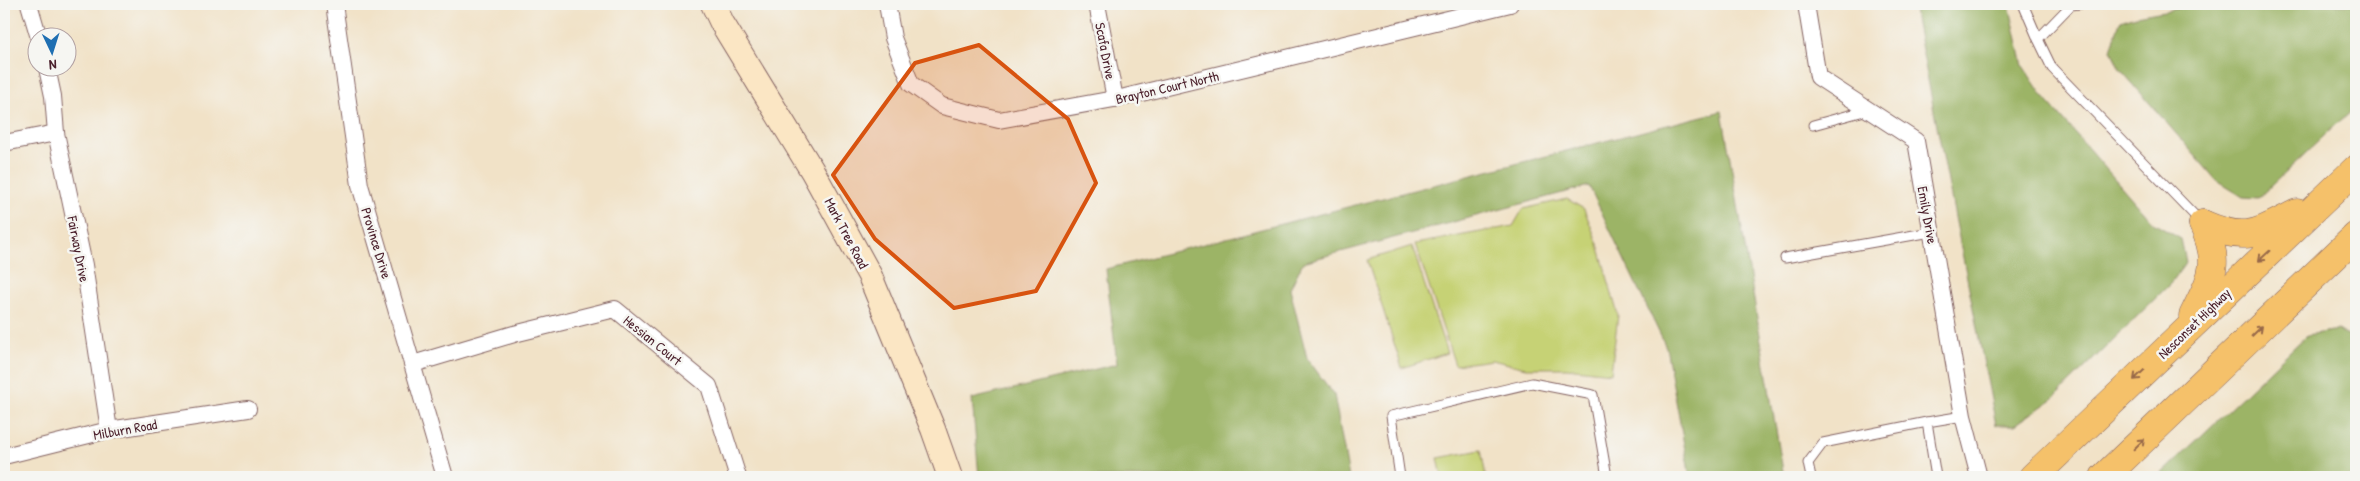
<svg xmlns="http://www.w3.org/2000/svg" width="2360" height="481" viewBox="0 0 2360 481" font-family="'Patrick Hand',sans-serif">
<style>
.green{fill:#c6d274;stroke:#887850}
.forest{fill:#9cb466;stroke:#736a48}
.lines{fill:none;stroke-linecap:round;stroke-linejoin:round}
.service-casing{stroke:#846362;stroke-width:11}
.minor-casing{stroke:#846362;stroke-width:18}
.secondary-casing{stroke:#846362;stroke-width:26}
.trunk-casing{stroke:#846362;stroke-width:29}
.service{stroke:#fff;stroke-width:9}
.minor{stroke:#fff;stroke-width:16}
.secondary{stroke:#fbe6c4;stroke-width:24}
.trunk{stroke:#f5c16b;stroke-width:28}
.oneway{stroke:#976848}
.marked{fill:#d8530f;fill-opacity:0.2;stroke:#d8530f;stroke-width:4;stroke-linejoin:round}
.labels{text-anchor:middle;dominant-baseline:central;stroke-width:5;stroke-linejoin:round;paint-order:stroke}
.street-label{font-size:14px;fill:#4a1f2b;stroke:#f6f6f2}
</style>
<rect width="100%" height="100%" fill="#f6f6f2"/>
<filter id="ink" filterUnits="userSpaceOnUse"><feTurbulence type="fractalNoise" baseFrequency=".02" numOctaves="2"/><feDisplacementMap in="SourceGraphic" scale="10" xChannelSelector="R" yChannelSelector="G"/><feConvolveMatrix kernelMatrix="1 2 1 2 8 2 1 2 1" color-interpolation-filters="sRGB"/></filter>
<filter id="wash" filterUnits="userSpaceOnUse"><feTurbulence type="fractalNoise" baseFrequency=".0096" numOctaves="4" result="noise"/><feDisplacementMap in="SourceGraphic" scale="20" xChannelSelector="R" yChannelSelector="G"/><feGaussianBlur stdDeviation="1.12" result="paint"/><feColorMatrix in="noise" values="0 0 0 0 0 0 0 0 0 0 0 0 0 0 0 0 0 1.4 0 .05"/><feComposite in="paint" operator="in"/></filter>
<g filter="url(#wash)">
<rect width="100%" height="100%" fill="#f1e2c7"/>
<!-- green -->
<g class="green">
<path d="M1567 199 1584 209 1598 244 1618 315 1611 373 1566 368H1526L1492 360 1455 365 1415 244 1513 226 1523 209Z"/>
<path d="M1412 246 1447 353 1402 368 1367 260Z"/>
<path d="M1481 450 1486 477H1442L1438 458Z"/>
</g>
<!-- forest -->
<g class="forest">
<path d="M1913 4H2009L2023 66 2042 95 2153 223 2181 239 2186 262 2171 283 2054 398 2015 425H1996Z"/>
<path d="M2203 4H2356V106L2258 198 2243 197 2217 181 2120 69 2111 50 2120 21 2136 16Z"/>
<path d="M1722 111 1784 477H1690L1666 347 1589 186 1303 262 1290 289 1307 358 1334 395 1349 477H979L972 399 1117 364 1106 269Z"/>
<path d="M2338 330 2356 340V477H2158L2307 335Z"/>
</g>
</g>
<g filter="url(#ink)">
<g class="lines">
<defs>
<g id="service">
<path d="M2023 4 2038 39"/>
<path d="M2080 4 2071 5 2038 39 2052 68 2201 222"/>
<path d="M1813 125 1868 110"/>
<path d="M1785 258 1931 232"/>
<path d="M1400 477 1391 416 1532 383 1593 395 1607 477"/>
<path d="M1811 477 1808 463 1823 443 1927 422"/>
<path d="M1936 477 1927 422 1963 416"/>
</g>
<g id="minor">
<path d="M29 4 39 38"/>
<path d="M334 4 360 185 445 477"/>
<path d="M887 4 893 38 911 84 942 106 999 120 1125 97 1510 4"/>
<path d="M1097 4 1115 99"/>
<path d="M1806 4 1818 77 1916 141 1963 416 1979 477"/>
<path d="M47 68 53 96 56 133 84 265 109 430"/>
<path d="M4 143 56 133"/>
<path d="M413 364 514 334 615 309 709 386 738 477"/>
<path d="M4 456 109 430 248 409"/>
</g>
<path id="secondary" d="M713 4 722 23 813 172 870 276 933 429 950 477"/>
<g id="trunk">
<path d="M2203 224C2247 243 2257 233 2297 213"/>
<path d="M2193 316C2211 278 2222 266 2203 224"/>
<path d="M2033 477 2356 169"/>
<path d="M2104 477 2356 236"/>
</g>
</defs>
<!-- service casing -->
<use href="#service" class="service-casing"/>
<!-- minor casing -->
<use href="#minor" class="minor-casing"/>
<!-- secondary casing -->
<use href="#secondary" class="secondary-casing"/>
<!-- trunk casing -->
<use href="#trunk" class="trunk-casing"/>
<!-- service -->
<use href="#service" class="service"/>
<!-- minor -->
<use href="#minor" class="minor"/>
<!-- secondary -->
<use href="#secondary" class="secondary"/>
<!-- trunk -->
<use href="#trunk" class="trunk"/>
</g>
<!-- one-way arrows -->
<defs><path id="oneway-shaft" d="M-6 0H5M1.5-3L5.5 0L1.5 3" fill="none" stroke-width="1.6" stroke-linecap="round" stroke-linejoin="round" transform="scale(1.25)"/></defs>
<g class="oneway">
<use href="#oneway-shaft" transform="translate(2264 256) rotate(137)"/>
<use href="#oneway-shaft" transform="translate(2257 331) rotate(-44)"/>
<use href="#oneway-shaft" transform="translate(2139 375) rotate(136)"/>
<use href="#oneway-shaft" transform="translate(2139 444) rotate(-44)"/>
</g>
</g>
<!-- marked area -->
<path class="marked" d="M979 45 1068 119 1096 183 1036 291 954 308 875 239 833 175 915 63Z"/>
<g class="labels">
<!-- street labels -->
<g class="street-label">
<text transform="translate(1106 51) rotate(79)">Scafa Drive</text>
<text transform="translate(1167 87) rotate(-13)">Brayton Court North</text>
<text transform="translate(1928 215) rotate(80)">Emily Drive</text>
<text transform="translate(847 233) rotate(62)">Mark Tree Road</text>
<text transform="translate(377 243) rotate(73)">Province Drive</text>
<text transform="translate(79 249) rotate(79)">Fairway Drive</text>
<text transform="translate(2194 323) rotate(-44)">Nesconset Highway</text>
<text transform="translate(653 340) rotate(39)">Hessian Court</text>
<text transform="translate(125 429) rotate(-10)">Milburn Road</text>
</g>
</g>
<!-- margin -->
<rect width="2360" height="481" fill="none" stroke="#f6f6f2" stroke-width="20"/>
<!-- north arrow -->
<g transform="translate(52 52) rotate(176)"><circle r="24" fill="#f6f6f2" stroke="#b1a0a2"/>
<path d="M0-4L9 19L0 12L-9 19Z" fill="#1f6fb2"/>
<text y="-8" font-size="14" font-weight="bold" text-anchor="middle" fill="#4a1f2b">N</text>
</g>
</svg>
